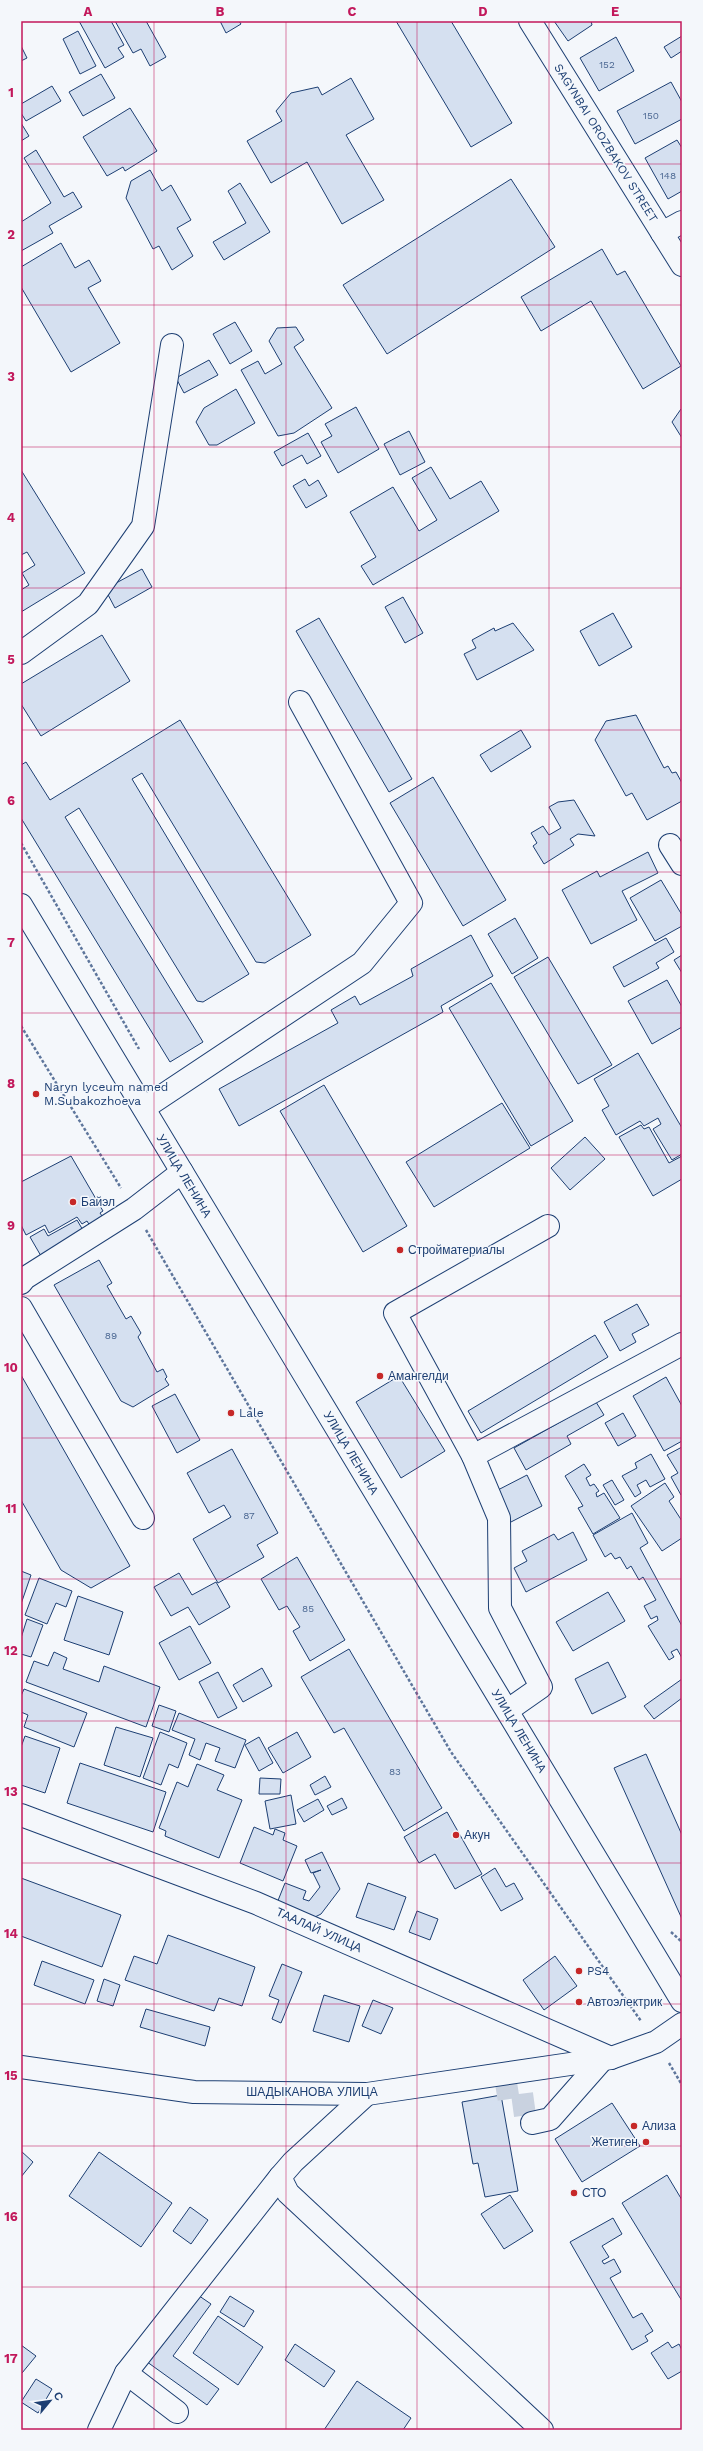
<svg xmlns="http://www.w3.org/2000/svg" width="703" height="2451" viewBox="0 0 703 2451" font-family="'Work Sans',sans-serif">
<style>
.building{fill:#d5e0f0;stroke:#1d3f73}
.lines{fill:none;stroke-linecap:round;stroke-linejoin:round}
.minor-tunnel{stroke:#c9d2e0;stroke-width:22;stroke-dasharray:22 11;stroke-linecap:butt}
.minor-casing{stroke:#1d3f73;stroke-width:24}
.major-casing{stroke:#1d3f73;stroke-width:24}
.path{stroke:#5e769c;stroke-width:2.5;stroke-dasharray:3 2;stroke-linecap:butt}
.minor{stroke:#f4f7fb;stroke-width:22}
.major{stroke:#f4f7fb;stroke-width:22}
.grid{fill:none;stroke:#c2185b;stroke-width:1;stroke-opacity:0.55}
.poi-dot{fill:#c62828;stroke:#f4f7fb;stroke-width:1.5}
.labels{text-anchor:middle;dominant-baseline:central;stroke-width:3;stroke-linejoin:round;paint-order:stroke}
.number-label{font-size:10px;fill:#4b6792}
.street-label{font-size:12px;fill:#1d3f73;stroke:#f4f7fb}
.poi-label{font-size:12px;fill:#1d3f73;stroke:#f4f7fb;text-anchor:start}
.neatline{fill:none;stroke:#c2185b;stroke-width:1.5}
.grid-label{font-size:13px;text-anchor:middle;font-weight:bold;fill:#c2185b}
</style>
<rect width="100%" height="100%" fill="#f4f7fb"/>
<!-- building -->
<g class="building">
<path d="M79 21H111L124 45 118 48 124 57 105 68Z"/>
<path d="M115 21H146L166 57 150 66 141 49 133 53Z"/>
<path d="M220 21H239L241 24 226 33Z"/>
<path d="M396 21H451L512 123 471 147Z"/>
<path d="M554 21H591L592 25 568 41Z"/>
<path d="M78 31 96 66 80 74 63 39Z"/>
<path d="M682 36V51L671 58 664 47Z"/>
<path d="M616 37 634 71 599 91 580 58Z"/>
<path d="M21 46 27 58 21 61Z"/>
<path d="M101 74 115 98 83 116 69 92Z"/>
<path d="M351 78 374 119 346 135 384 200 342 224 307 162 271 183 247 141 282 121 276 111 291 93 318 87 322 95Z"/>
<path d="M671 82 682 102V119L635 144 617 111Z"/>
<path d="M52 86 61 101 26 121 21 113V104Z"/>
<path d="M130 108 157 151 125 171 123 167 107 176 83 137Z"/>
<path d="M21 123 29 136 21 141Z"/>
<path d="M677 140 682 148V191L668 199 645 158Z"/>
<path d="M36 150 64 197 73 192 82 207 49 226 53 233 21 251V222L51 203 24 158Z"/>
<path d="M150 170 162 191 171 185 191 220 177 228 193 256 172 270 159 246 153 249 126 198 131 181Z"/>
<path d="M511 179 555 247 387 354 343 285Z"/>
<path d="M240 183 270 232 224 260 213 242 246 223 228 191Z"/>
<path d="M61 243 75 268 89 260 101 281 88 288 120 343 71 372 21 287V267Z"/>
<path d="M602 249 617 275 625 271 681 366 643 389 591 301 541 331 521 297Z"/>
<path d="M235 322 252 351 230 364 213 334Z"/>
<path d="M296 327 304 340 294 347 332 408 294 433 278 436 241 370 258 361 265 374 282 364 269 341 277 328Z"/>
<path d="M209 360 218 375 184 393 176 378Z"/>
<path d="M236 389 255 423 217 445H209L196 422 204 408Z"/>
<path d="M356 407 379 449 338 473 321 442 332 436 325 424Z"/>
<path d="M681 409H682V438L672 422Z"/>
<path d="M409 431 425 462 400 475 384 444Z"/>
<path d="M308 433 321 456 307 464 302 455 282 466 274 452Z"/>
<path d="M431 467 450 499 481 481 499 511 373 585 361 566 376 557 350 512 393 487 419 531 437 520 412 478Z"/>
<path d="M21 470 85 573 21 612V590L29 585 22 573 35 565 27 552 21 555Z"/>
<path d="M305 479 309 486 318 480 327 496 306 508 293 486Z"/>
<path d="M142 569 152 587 115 608 105 589Z"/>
<path d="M403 597 423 633 405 643 385 607Z"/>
<path d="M613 613 632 647 599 666 580 631Z"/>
<path d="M319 618 412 779 389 792 296 631Z"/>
<path d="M513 623 534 650 477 680 464 654 476 648 472 640 494 628 495 631Z"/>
<path d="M102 635 130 681 41 736 21 704V684Z"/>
<path d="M636 715 664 768 668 766 672 773 676 772 682 783V801L647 820 632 793 626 796 595 740 606 721Z"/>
<path d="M180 720 311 935 265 963 256 962 142 773 132 779 249 974 203 1002 197 1001 79 808 65 817 203 1042 170 1062 21 818V765L26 762 50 800Z"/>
<path d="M521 730 531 747 491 772 480 755Z"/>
<path d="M433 777 506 900 463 926 390 803Z"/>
<path d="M574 800 595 836 578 834 570 839 574 845 544 864 533 846 537 843 531 833 543 826 549 835 561 828 549 807 558 802Z"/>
<path d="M648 852 658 873 622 891 637 920 591 944 562 890 597 871 600 877Z"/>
<path d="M661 880 682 915V926L655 941 630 898Z"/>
<path d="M515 918 538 958 512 974 488 934Z"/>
<path d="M471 935 493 976 441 1006 443 1012 239 1126 219 1089 338 1023 331 1010 355 996 360 1005 413 976 411 969Z"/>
<path d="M666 938 674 952 656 963 659 968 624 987 613 967Z"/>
<path d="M682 955V973L674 960Z"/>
<path d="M548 957 612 1065 578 1084 514 977Z"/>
<path d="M667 980 682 1007V1027L652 1044 628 1001Z"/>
<path d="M491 983 573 1121 531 1146 449 1008Z"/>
<path d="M638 1053 682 1128V1154L672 1160 653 1129 661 1124 658 1118 644 1126 640 1121 616 1135 602 1110 609 1106 594 1079Z"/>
<path d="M324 1085 407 1226 363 1252 280 1111Z"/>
<path d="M502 1103 530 1148 434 1207 406 1162Z"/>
<path d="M641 1125 644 1129 649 1127 669 1163 682 1156V1179L653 1196 619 1137Z"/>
<path d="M585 1137 605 1159 570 1190 551 1168Z"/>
<path d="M71 1156 103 1211 100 1213 104 1219 90 1226 87 1221 82 1224 77 1217 49 1233 45 1225 26 1235 21 1225V1182Z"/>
<path d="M77 1220 84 1232 41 1256 30 1237 44 1229 48 1236Z"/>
<path d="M99 1260 112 1283 107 1286 126 1319 131 1316 141 1333 138 1337 157 1372 163 1369 167 1377 165 1379 169 1385 133 1407 121 1401 54 1285Z"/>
<path d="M637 1304 649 1325 632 1334 636 1342 620 1351 604 1322Z"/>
<path d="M595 1335 608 1357 481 1433 468 1411Z"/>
<path d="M21 1375 130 1566 91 1588 61 1570 21 1500Z"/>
<path d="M399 1376 445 1451 401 1478 356 1402Z"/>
<path d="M666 1377 682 1406V1441L664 1451 633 1396Z"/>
<path d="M175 1394 200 1440 177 1453 152 1406Z"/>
<path d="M596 1402 604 1415 567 1436 571 1444 526 1470 514 1448Z"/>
<path d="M623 1413 636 1436 618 1446 605 1423Z"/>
<path d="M682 1447V1495H681L671 1477 678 1473 667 1455Z"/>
<path d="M232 1449 278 1533 257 1545 264 1557 218 1583 193 1539 231 1517 224 1505 209 1513 187 1473Z"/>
<path d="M651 1454 665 1479 650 1487 646 1480 637 1485 641 1493 635 1497 622 1476 637 1468 635 1463Z"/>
<path d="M584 1464 591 1475 586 1478 590 1486 594 1484 599 1491 596 1493 597 1497 604 1493 620 1518 593 1534 578 1508 583 1506 565 1476Z"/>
<path d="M527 1475 542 1506 509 1523 494 1492Z"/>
<path d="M612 1480 624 1500 615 1505 603 1485Z"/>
<path d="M665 1483 674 1497 669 1501 682 1521V1538L662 1551 631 1506Z"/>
<path d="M632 1513 648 1543 640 1548 682 1626V1658L677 1649 671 1652 674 1657 669 1660 648 1626 658 1620 657 1616 651 1619 644 1606 656 1600 643 1577 639 1580 631 1566 627 1569 620 1557 615 1559 611 1553 605 1557 593 1535Z"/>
<path d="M573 1532 587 1560 526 1592 514 1568 527 1561 522 1551 554 1534 558 1540Z"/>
<path d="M297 1557 345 1640 310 1661 293 1631 300 1627 287 1606 279 1610 261 1579Z"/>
<path d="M21 1571 31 1575 21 1604Z"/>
<path d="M179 1573 192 1595 216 1582 230 1607 199 1625 188 1607 171 1616 154 1587Z"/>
<path d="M39 1578 72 1591 66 1607 56 1603 47 1624 25 1615Z"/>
<path d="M608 1592 625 1621 573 1651 556 1622Z"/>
<path d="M78 1596 123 1612 109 1655 64 1640Z"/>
<path d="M27 1619 43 1625 31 1657 21 1654V1638Z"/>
<path d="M190 1626 211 1663 179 1680 159 1643Z"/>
<path d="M349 1649 442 1808 404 1831 344 1728 334 1733 301 1677Z"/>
<path d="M54 1652 67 1658 63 1669 99 1682 104 1666 160 1687 146 1727 26 1682 34 1661 48 1666Z"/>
<path d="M608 1662 626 1697 592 1714 575 1679Z"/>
<path d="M262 1668 272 1686 243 1702 233 1685Z"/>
<path d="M218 1672 237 1708 218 1718 199 1682Z"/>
<path d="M682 1679V1698L654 1719 644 1706Z"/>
<path d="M24 1689 87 1713 74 1747 24 1727 28 1715 21 1712V1696Z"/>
<path d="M159 1705 176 1711 169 1732 152 1726Z"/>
<path d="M179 1713 246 1740 235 1768 215 1761 220 1748 206 1743 200 1760 189 1755 195 1739 172 1730Z"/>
<path d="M116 1727 153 1738 140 1777 104 1765Z"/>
<path d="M160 1732 187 1743 178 1768 169 1764 161 1785 143 1778Z"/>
<path d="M297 1732 311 1757 283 1773 268 1748Z"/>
<path d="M25 1736 60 1748 45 1793 21 1785V1747Z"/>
<path d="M259 1737 273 1763 259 1771 245 1745Z"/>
<path d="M646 1754 682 1835V1919L614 1768Z"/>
<path d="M80 1763 166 1792 153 1832 67 1803Z"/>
<path d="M197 1764 224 1775 217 1790 242 1800 219 1858 165 1836 166 1831 159 1828 177 1782 188 1787Z"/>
<path d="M325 1776 331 1787 315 1795 310 1785Z"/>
<path d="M260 1778 281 1779 280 1794H259Z"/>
<path d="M291 1795 296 1824 270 1829 265 1801Z"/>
<path d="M342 1798 347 1808 332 1815 327 1806Z"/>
<path d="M318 1799 324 1810 304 1822 297 1810Z"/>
<path d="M447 1812 482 1874 455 1889 435 1854 419 1863 404 1837Z"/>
<path d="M254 1827 273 1835 275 1829 285 1833 283 1840 297 1846 283 1881 240 1863Z"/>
<path d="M322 1852 340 1889 321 1914 313 1918 277 1903 285 1883 306 1891 303 1899 309 1901 320 1887 313 1873 321 1870 311 1873 305 1860Z"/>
<path d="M495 1868 506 1887 514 1883 523 1899 501 1911 481 1877Z"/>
<path d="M21 1878 121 1915 102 1967 21 1936Z"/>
<path d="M368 1883 406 1897 394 1930 356 1917Z"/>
<path d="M417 1911 438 1919 430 1940 409 1932Z"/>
<path d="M168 1935 255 1967 242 2006 219 1998 214 2011 125 1980 134 1956 157 1964Z"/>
<path d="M555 1956 577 1986 544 2010 523 1980Z"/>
<path d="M42 1961 94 1980 85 2004 34 1985Z"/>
<path d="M282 1964 302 1972 281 2023 272 2019 279 2000 269 1996Z"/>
<path d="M104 1979 120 1985 113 2006 97 2001Z"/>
<path d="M324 1995 360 2006 349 2042 313 2031Z"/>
<path d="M373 2000 393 2008 381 2034 362 2026Z"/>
<path d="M146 2009 210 2027 205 2046 140 2027Z"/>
<path d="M501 2095 518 2191 485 2197 478 2163 473 2164 462 2102Z"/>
<path d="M612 2103 640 2146 582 2182 555 2139Z"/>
<path d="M21 2151 33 2162 21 2177Z"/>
<path d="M99 2152 172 2203 141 2247 69 2196Z"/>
<path d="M667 2175 682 2200V2301L622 2203Z"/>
<path d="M510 2195 533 2231 504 2249 481 2214Z"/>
<path d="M190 2207 208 2220 191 2244 173 2231Z"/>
<path d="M613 2218 622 2234 602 2246 609 2257 602 2261 604 2264 614 2259 621 2272 610 2278 633 2318 642 2313 653 2331 645 2336 648 2341 632 2350 570 2242Z"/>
<path d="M192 2291 211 2304 173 2356 219 2389 207 2405 143 2359Z"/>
<path d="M230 2296 254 2311 244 2327 220 2312Z"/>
<path d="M218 2316 263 2347 238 2385 193 2353Z"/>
<path d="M668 2342 672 2348 679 2344 682 2350V2371L668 2379 651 2353Z"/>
<path d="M295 2344 335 2371 324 2387 285 2360Z"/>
<path d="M21 2345 36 2356 22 2373H21Z"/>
<path d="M36 2379 52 2389 38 2413 21 2402Z"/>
<path d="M357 2381 411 2418 403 2430H324Z"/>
</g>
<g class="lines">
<!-- minor-tunnel -->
<path class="minor-tunnel" d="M496 2090 521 2086 526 2123H532"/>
<defs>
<g id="minor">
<path d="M530 21 682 265"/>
<path d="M662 233 682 222"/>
<path d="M21 653 88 604 143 526 172 345"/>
<path d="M670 845 682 864"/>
<path d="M144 1108 362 963 411 903 300 702"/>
<path d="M21 1283 25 1278 134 1209 182 1172"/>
<path d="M21 1308 143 1518"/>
<path d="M473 1456 395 1313 548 1226"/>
<path d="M511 1708 541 1687 500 1608 499 1518 473 1456 682 1344"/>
<path d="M21 1815 256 1903 611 2058"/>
<path d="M21 2067 194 2092 367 2094 611 2058 656 2042 682 2024"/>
<path d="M367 2094 293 2162 280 2177 288 2193 542 2430"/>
<path d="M532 2123 550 2119 602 2060"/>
<path d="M126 2373 177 2412"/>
<path d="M99 2430 126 2373 280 2177"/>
</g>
<path id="major" d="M21 905 682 2001"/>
</defs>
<!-- minor casing -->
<use href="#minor" class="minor-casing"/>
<!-- major casing -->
<use href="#major" class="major-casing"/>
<!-- path -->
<g class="path">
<path d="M21 843 139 1049"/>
<path d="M21 1026 121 1188"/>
<path d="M146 1230 451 1752 641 2021"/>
<path d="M671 1932 682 1942"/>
<path d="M669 2063 682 2085"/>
</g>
<!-- minor -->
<use href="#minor" class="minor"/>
<!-- major -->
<use href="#major" class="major"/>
</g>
<!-- grid -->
<path class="grid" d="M154 21V2430M286 21V2430M417 21V2430M549 21V2430M21 164H682M21 305H682M21 447H682M21 588H682M21 730H682M21 872H682M21 1013H682M21 1155H682M21 1296H682M21 1438H682M21 1579H682M21 1721H682M21 1863H682M21 2004H682M21 2146H682M21 2287H682"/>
<!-- markers -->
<g class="poi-dot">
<circle cx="36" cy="1094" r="4"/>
<circle cx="73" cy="1202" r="4"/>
<circle cx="400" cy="1250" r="4"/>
<circle cx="380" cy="1376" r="4"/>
<circle cx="231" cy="1413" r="4"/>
<circle cx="456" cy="1835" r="4"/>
<circle cx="579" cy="1971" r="4"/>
<circle cx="579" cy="2002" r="4"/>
<circle cx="634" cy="2126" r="4"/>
<circle cx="646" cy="2142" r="4"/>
<circle cx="574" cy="2193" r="4"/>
</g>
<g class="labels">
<!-- number labels -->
<g class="number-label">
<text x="607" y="64">152</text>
<text x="651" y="115">150</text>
<text x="668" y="175">148</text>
<text x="111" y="1335">89</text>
<text x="249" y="1515">87</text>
<text x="308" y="1608">85</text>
<text x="395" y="1771">83</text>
</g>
<!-- street labels -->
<g class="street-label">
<text transform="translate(606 143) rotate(58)">SAGYNBAI OROZBAKOV STREET</text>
<text transform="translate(184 1176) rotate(59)">УЛИЦА ЛЕНИНА</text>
<text transform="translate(351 1453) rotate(59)">УЛИЦА ЛЕНИНА</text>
<text transform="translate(519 1731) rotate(59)">УЛИЦА ЛЕНИНА</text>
<text transform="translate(319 1930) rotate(24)">ТААЛАЙ УЛИЦА</text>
<text x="312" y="2092">ШАДЫКАНОВА УЛИЦА</text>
</g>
<!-- poi labels -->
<g class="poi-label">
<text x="44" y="1087">Naryn lyceum named<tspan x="44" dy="14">M.Subakozhoeva</tspan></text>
<text x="81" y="1202">Байэл</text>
<text x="408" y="1250">Стройматериалы</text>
<text x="388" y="1376">Амангелди</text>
<text x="239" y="1413">Lale</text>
<text x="464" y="1835">Акун</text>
<text x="587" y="1971">PS4</text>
<text x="587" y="2002">Автоэлектрик</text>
<text x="642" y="2126">Ализа</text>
<text x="638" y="2142" text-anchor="end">Жетиген</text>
<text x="582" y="2193">СТО</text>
</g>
</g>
<!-- border -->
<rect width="703" height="2451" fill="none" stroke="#f4f7fb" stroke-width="44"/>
<!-- north arrow -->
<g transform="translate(50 2401) rotate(61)" stroke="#f4f7fb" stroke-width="3" paint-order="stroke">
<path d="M0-3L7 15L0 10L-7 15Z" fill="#1d3f73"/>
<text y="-6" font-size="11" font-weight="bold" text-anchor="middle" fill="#1d3f73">С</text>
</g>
<rect x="22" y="22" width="659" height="2407" class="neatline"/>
<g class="grid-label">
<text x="88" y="16">A</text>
<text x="220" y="16">B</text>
<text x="352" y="16">C</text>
<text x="483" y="16">D</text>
<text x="615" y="16">E</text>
<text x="11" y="97">1</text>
<text x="11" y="239">2</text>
<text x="11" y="381">3</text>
<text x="11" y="522">4</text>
<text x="11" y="664">5</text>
<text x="11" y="805">6</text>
<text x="11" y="947">7</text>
<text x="11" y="1088">8</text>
<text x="11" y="1230">9</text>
<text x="11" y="1372">10</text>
<text x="11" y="1513">11</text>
<text x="11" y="1655">12</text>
<text x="11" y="1796">13</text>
<text x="11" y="1938">14</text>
<text x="11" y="2080">15</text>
<text x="11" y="2221">16</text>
<text x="11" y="2363">17</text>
</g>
</svg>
